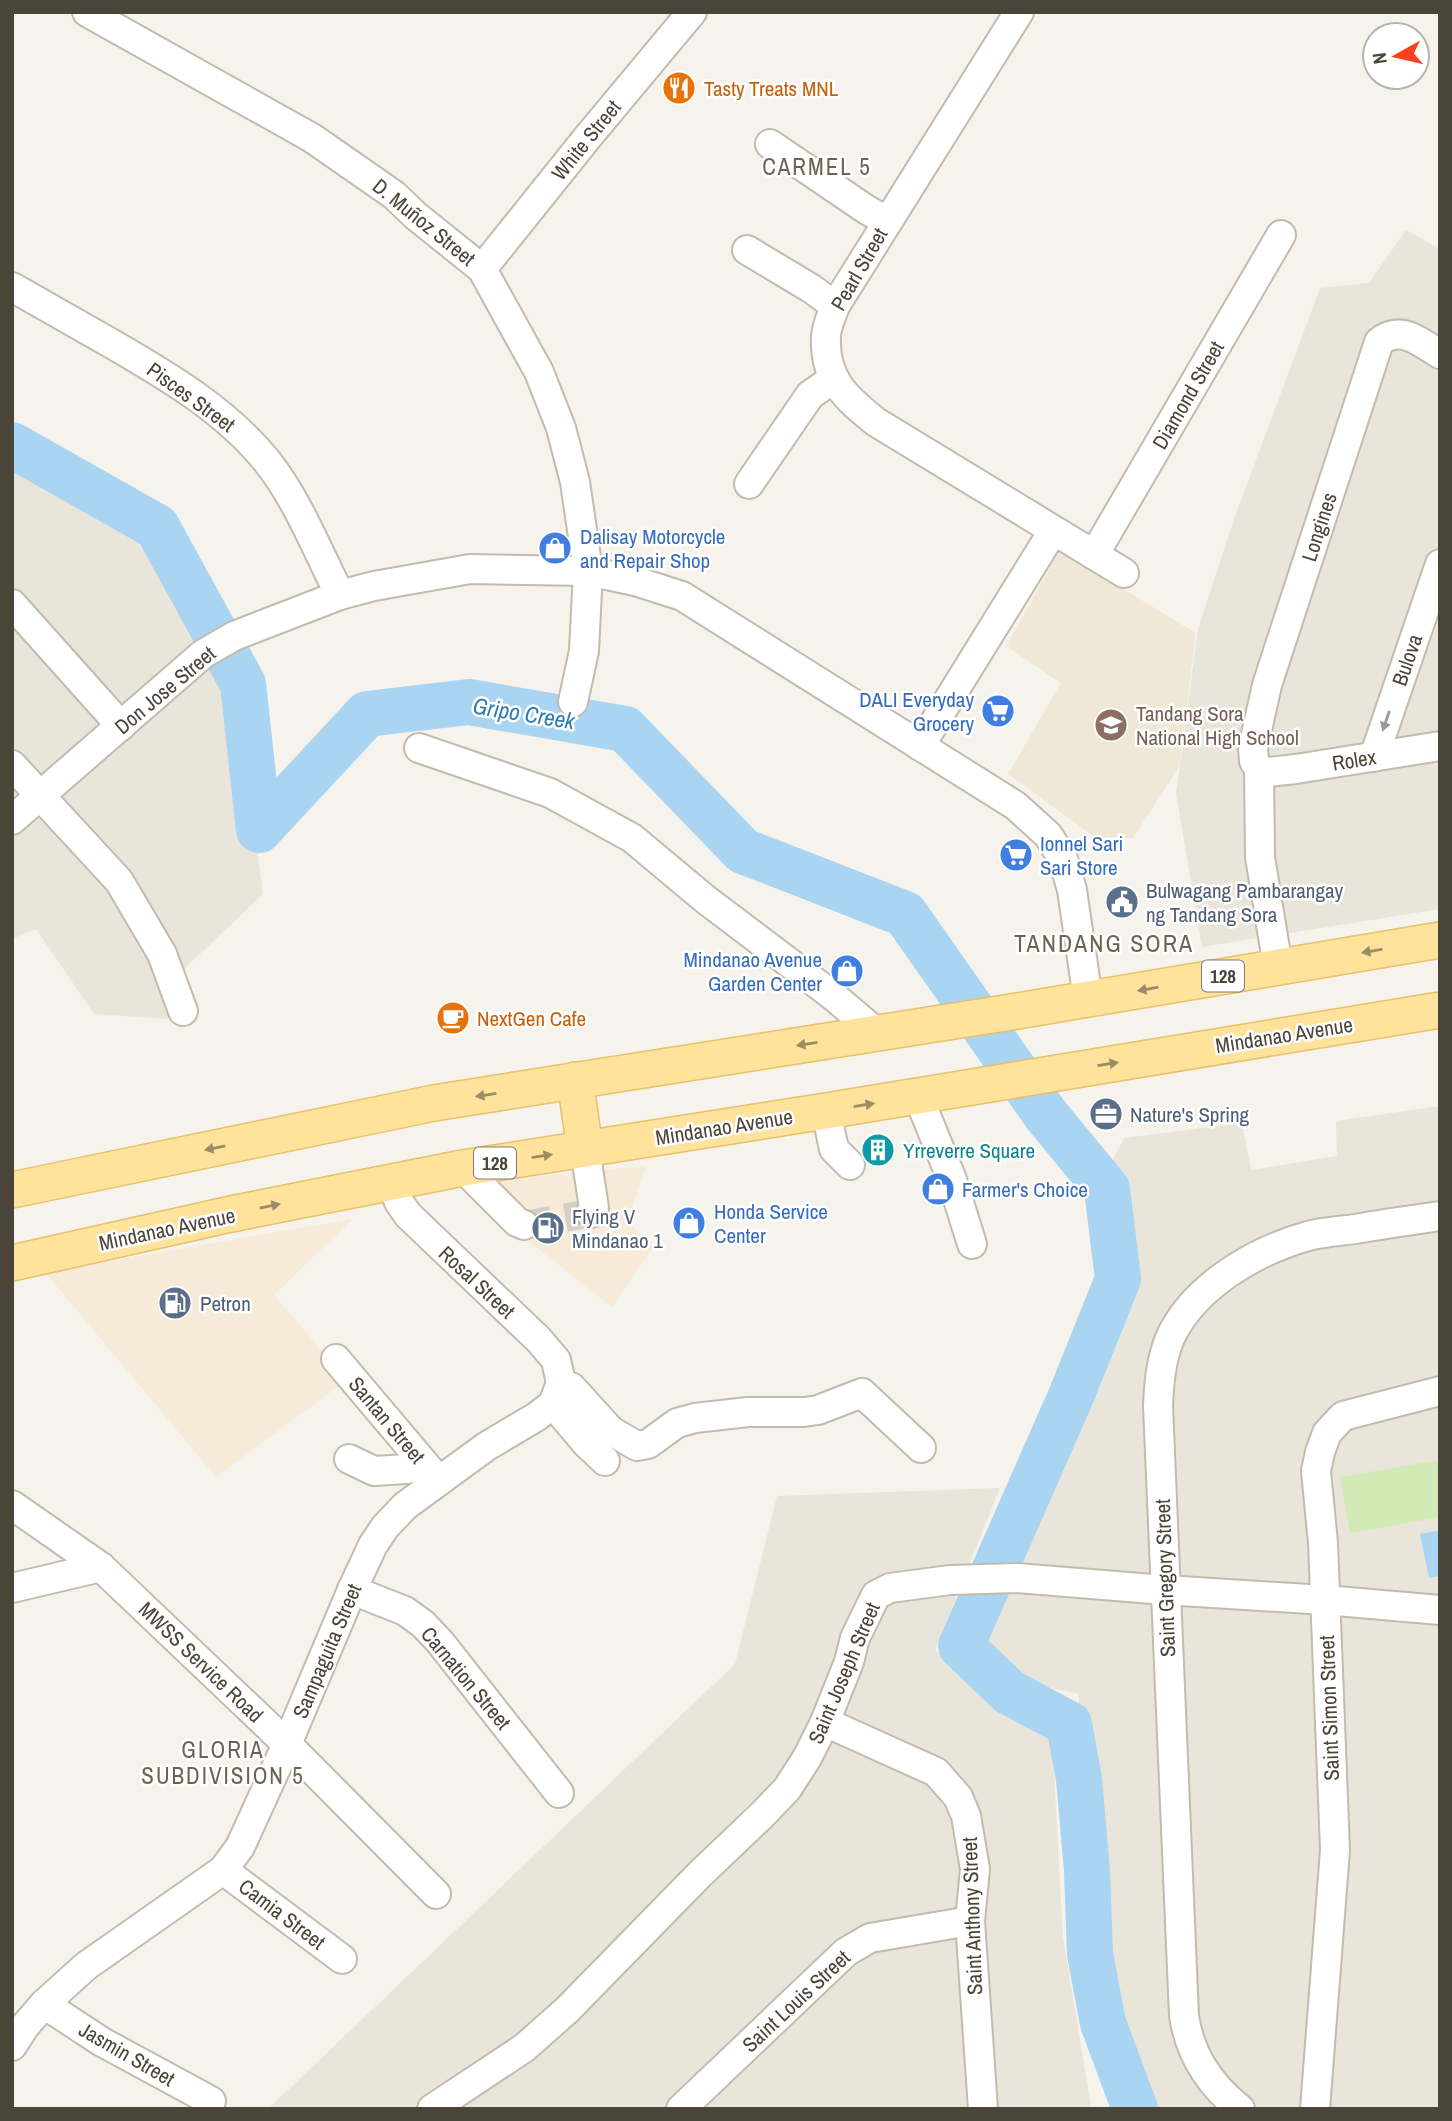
<svg xmlns="http://www.w3.org/2000/svg" width="1452" height="2121" viewBox="0 0 1452 2121" font-family="'Archivo Narrow',sans-serif">
<style>
.residential{fill:#eae5da}
.commercial{fill:#f7ead8}
.education{fill:#efe8d6}
.green{fill:#d2eab5}
.water{fill:#a9d4f2}
.lines{fill:none;stroke-linecap:round;stroke-linejoin:round}
.river{stroke:#a9d4f2;stroke-width:46}
.minor-tunnel{stroke:#d4d0c8;stroke-width:28;stroke-dasharray:28 14;stroke-linecap:butt}
.minor-casing{stroke:#c2bbae;stroke-width:32}
.major-casing{stroke:#e6c16a;stroke-width:38}
.minor{stroke:#fff;stroke-width:28}
.major{stroke:#ffe39c;stroke-width:35}
.oneway{fill:#9c9892}
.oneway2{fill:#9c8c66}
.labels{text-anchor:middle;dominant-baseline:central;stroke-width:5;stroke-linejoin:round;paint-order:stroke}
.shield{fill:#fff;stroke:#817c74;stroke-width:2}
.shield-label{font-size:19px;font-weight:bold;fill:#4b4439}
.food-label{font-size:21px;fill:#c56008;stroke:#fff;text-anchor:start}
.street-label{font-size:21px;fill:#4b4439;stroke:#fff}
.shop-label{font-size:21px;fill:#366cbe;stroke:#fff;text-anchor:start}
.education-label{font-size:21px;fill:#785e54;stroke:#fff;text-anchor:start}
.service-label{font-size:21px;fill:#4e5e75;stroke:#fff;text-anchor:start}
.culture-label{font-size:21px;fill:#0d838f;stroke:#fff;text-anchor:start}
.neighbourhood-label{font-size:23px;letter-spacing:2px;fill:#6e6250;stroke:#fff}
.water-label{font-size:23px;font-style:italic;fill:#2e7ab2;stroke:#fff}
.quarter-label{font-size:24px;letter-spacing:2px;fill:#6e6250;stroke:#fff}
</style>
<rect width="100%" height="100%" fill="#f6f3ec"/>
<!-- residential -->
<g class="residential">
<path d="M1406 230 1440 249V909L1202 947 1176 794 1198 629 1234 519 1320 288 1369 283Z"/>
<path d="M12 453 83 488 154 529 234 674 263 894 184 969 196 1021 94 1014 36 929 12 939Z"/>
<path d="M1440 1106V2109H1143L1110 2037 1096 1938 1088 1763 1078 1694 1011 1678 984 1653 995 1595 1118 1289 1113 1159 1124 1138 1242 1123 1251 1170 1337 1156 1336 1121Z"/>
<path d="M1000 1488 935 1650 1052 1737 1063 1937 1091 2106 1094 2109H268L735 1664 777 1496Z"/>
</g>
<!-- commercial -->
<g class="commercial">
<path d="M646 1166 628 1220 653 1248 612 1307 456 1184Z"/>
<path d="M353 1219 274 1295 347 1380 216 1477 45 1272Z"/>
</g>
<!-- education -->
<path class="education" d="M1060 551 1196 633 1179 767 1133 838 1095 837 1008 774 1061 683 1006 646Z"/>
<!-- green -->
<path class="green" d="M1440 1460V1517L1350 1533 1340 1477Z"/>
<!-- water -->
<path class="water" d="M1440 1530V1576L1429 1578 1420 1534Z"/>
<g class="lines">
<!-- river -->
<path class="river" d="M12 445 157 527 243 684 259 830 367 714 469 702 625 729 743 851 905 914 1046 1115 1107 1189 1118 1279 1071 1396 961 1646 1009 1692 1069 1724 1079 1779 1087 1871 1090 1954 1103 2023 1135 2109"/>
<!-- minor-tunnel -->
<path class="minor-tunnel" d="M524 1225 591 1213"/>
<defs>
<g id="minor">
<path d="M87 12 312 138 394 195 416 216 482 269 539 372 561 428 575 482 588 571 584 651 573 702"/>
<path d="M1019 12 835 306C832 315 826 327 826 337 824 379 846 398 876 422L1124 573"/>
<path d="M770 144 867 210 887 221"/>
<path d="M747 250 812 289 835 306"/>
<path d="M482 269 587 138 692 12"/>
<path d="M12 287C46 306 80 326 114 345 169 377 225 410 266 460 298 500 317 550 340 595"/>
<path d="M1440 354C1419 342 1401 324 1379 342L1267 685 1253 748 1254 761 1259 769 1268 772 1296 769 1440 746"/>
<path d="M749 484 810 395 833 379"/>
<path d="M1094 555 1281 235"/>
<path d="M12 604 121 726"/>
<path d="M920 746 1053 531"/>
<path d="M419 748 550 793 632 838 705 899 832 995 877 1033"/>
<path d="M1374 757 1440 564"/>
<path d="M12 765 119 881 162 954 183 1011"/>
<path d="M1259 769 1260 857 1278 967"/>
<path d="M12 820 203 654 234 636 340 595 374 586 470 569 588 571 635 581 682 596 1016 806 1048 835 1063 859 1072 890 1088 999"/>
<path d="M918 1096 951 1177 972 1244"/>
<path d="M826 1111 834 1149 850 1165"/>
<path d="M585 1149 594 1208 591 1213"/>
<path d="M463 1168 517 1222 524 1225"/>
<path d="M391 1181 399 1202 408 1215 539 1340 556 1360 561 1383"/>
<path d="M336 1359 439 1481"/>
<path d="M561 1383 571 1387 611 1431 637 1446 648 1444 677 1423 695 1418 748 1412H804L818 1410 862 1393 921 1448"/>
<path d="M553 1404 586 1443 605 1461"/>
<path d="M349 1459 374 1471 407 1469 425 1465"/>
<path d="M12 1505 101 1567 287 1744 436 1894"/>
<path d="M12 1588 101 1567"/>
<path d="M352 1590 405 1611 423 1624 440 1642 559 1793"/>
<path d="M825 1722 936 1772 958 1797 966 1816 975 1869 970 1921 983 2109"/>
<path d="M223 1870 342 1959"/>
<path d="M44 2004 102 2042 211 2101"/>
<path d="M12 2046 25 2026 44 2004 86 1966 223 1870 240 1847 287 1744 352 1590 373 1545 385 1527 405 1506 439 1481 487 1446 536 1417 553 1404 561 1383"/>
<path d="M432 2109 524 2048 567 2010 700 1874 762 1815 787 1789 807 1758 825 1722 849 1662 855 1638 876 1595 890 1588 950 1580 1017 1578 1165 1590 1325 1600 1440 1610"/>
<path d="M681 2109 846 1952 870 1938 970 1921"/>
<path d="M1240 2109C1209 2084 1190 2055 1184 2016L1158 1406C1159 1382 1161 1360 1170 1338 1194 1286 1255 1251 1308 1236 1323 1232 1340 1231 1355 1229 1383 1224 1412 1220 1440 1216"/>
<path d="M1315 2109 1335 1850 1323 1543 1316 1471 1320 1452 1327 1433 1343 1416 1440 1391"/>
</g>
<g id="major">
<path d="M575 1080 585 1149"/>
<path d="M12 1190 434 1103 1005 1013 1440 940"/>
<path d="M12 1263 231 1214 463 1168 826 1111 1440 1010"/>
</g>
</defs>
<!-- minor casing -->
<use href="#minor" class="minor-casing"/>
<!-- major casing -->
<use href="#major" class="major-casing"/>
<!-- minor -->
<use href="#minor" class="minor"/>
<!-- major -->
<use href="#major" class="major"/>
</g>
<!-- one-way arrows -->
<defs><path id="oneway-solid" d="M-6-.8H1V-3.2L6.5 0L1 3.2V.8H-6Z" transform="scale(1.75)"/></defs>
<use class="oneway" href="#oneway-solid" transform="translate(1386 721) rotate(109)"/>
<g class="oneway2">
<use href="#oneway-solid" transform="translate(1372 951) rotate(170)"/>
<use href="#oneway-solid" transform="translate(1148 989) rotate(170)"/>
<use href="#oneway-solid" transform="translate(807 1044) rotate(171)"/>
<use href="#oneway-solid" transform="translate(1108 1064) rotate(-9)"/>
<use href="#oneway-solid" transform="translate(486 1095) rotate(171)"/>
<use href="#oneway-solid" transform="translate(864 1105) rotate(-9)"/>
<use href="#oneway-solid" transform="translate(215 1148) rotate(168)"/>
<use href="#oneway-solid" transform="translate(542 1156) rotate(-9)"/>
<use href="#oneway-solid" transform="translate(270 1206) rotate(-12)"/>
</g>
<!-- icons -->
<defs>
<symbol id="restaurant-disc" viewBox="-11 -11 22 22"><circle r="9.5" fill="#e8710a" stroke="#fff"/><path d="M-5-6h1v4h1v-4h1v4h1v-4h1v5L-1.5 .5V6h-2V.5L-5-1ZM5-6V6H3V1.5H1.5Q1.5-4 5-6Z" fill="#fff"/></symbol>
<symbol id="shop-disc" viewBox="-11 -11 22 22"><circle r="9.5" fill="#3f7fe0" stroke="#fff"/><path d="M-5-2.5h2.3a2.7 3.5 0 0 1 5.4 0H5L5.5 6h-11ZM-1.5-2.5h3a1.5 2.3 0 0 0-3 0Z" fill="#fff"/></symbol>
<symbol id="supermarket-disc" viewBox="-11 -11 22 22"><circle r="9.5" fill="#3f7fe0" stroke="#fff"/><path d="M-6-5.5h2.5l.6 2H6L4.5 2H-2.5L-4.4-4H-6ZM-1.5 3.2a1.3 1.3 0 1 0 .1 0ZM3 3.2a1.3 1.3 0 1 0 .1 0Z" fill="#fff"/></symbol>
<symbol id="school-disc" viewBox="-11 -11 22 22"><circle r="9.5" fill="#8d6e63" stroke="#fff"/><path d="M0-5L7-2L0 1L-7-2ZM-4 1L0 2.5L4 1V4Q0 6-4 4Z" fill="#fff"/></symbol>
<symbol id="civic-disc" viewBox="-11 -11 22 22"><circle r="9.5" fill="#5c6f8a" stroke="#fff"/><path d="M-.6-6.5H3V-4.5H.6V-3L4-1V1h2V6H-6V1h2V-1L-.6-3ZM-1.2 2.5V6h2.4V2.5Z" fill="#fff"/></symbol>
<symbol id="cafe-disc" viewBox="-11 -11 22 22"><circle r="9.5" fill="#e8710a" stroke="#fff"/><path d="M-5.5-4.5H6V0H3Q3 3.5 0 3.5H-2.5Q-5.5 3.5-5.5 0ZM3-3.2v2h1.7v-2ZM-6 4.5H4V6H-6Z" fill="#fff"/></symbol>
<symbol id="office-disc" viewBox="-11 -11 22 22"><circle r="9.5" fill="#5c6f8a" stroke="#fff"/><path d="M-6-3h4V-5.5h4V-3h4V5H-6ZM-1-4.5V-3h2v-1.5ZM-6 0V1H6V0Z" fill="#fff"/></symbol>
<symbol id="building-disc" viewBox="-11 -11 22 22"><circle r="9.5" fill="#0f9aa8" stroke="#fff"/><path d="M-4-6H4V6H1V3H-1V6H-4ZM-2.5-4.3h1.7v1.8h-1.7ZM.8-4.3h1.7v1.8H.8ZM-2.5-1h1.7V.8h-1.7ZM.8-1h1.7V.8H.8Z" fill="#fff"/></symbol>
<symbol id="fuel-disc" viewBox="-11 -11 22 22"><circle r="9.5" fill="#5c6f8a" stroke="#fff"/><path d="M-5.5-6h7V0h2V4h1.3V-2.5L3-4.5l.8-.8L6-3V5H2.5V1h-1V6h-7ZM-4.2-4.7v3.2H.2V-4.7Z" fill="#fff"/></symbol>
</defs>
<g fill-rule="evenodd">
<use href="#restaurant-disc" x="660" y="69" width="38" height="38"/>
<use href="#shop-disc" x="536" y="529" width="38" height="38"/>
<use href="#supermarket-disc" x="979" y="692" width="38" height="38"/>
<use href="#school-disc" x="1092" y="706" width="38" height="38"/>
<use href="#supermarket-disc" x="997" y="836" width="38" height="38"/>
<use href="#civic-disc" x="1103" y="883" width="38" height="38"/>
<use href="#shop-disc" x="828" y="952" width="38" height="38"/>
<use href="#cafe-disc" x="434" y="999" width="38" height="38"/>
<use href="#office-disc" x="1087" y="1095" width="38" height="38"/>
<use href="#building-disc" x="859" y="1131" width="38" height="38"/>
<use href="#shop-disc" x="919" y="1170" width="38" height="38"/>
<use href="#shop-disc" x="670" y="1204" width="38" height="38"/>
<use href="#fuel-disc" x="529" y="1209" width="38" height="38"/>
<use href="#fuel-disc" x="156" y="1284" width="38" height="38"/>
</g>
<g class="labels">
<!-- shield labels -->
<g class="shield">
<rect x="1202" y="960.5" width="42" height="31" rx="5"/>
<rect x="474" y="1147.5" width="42" height="31" rx="5"/>
</g>
<g class="shield-label">
<text x="1223" y="976">128</text>
<text x="495" y="1163">128</text>
</g>
<!-- food labels -->
<g class="food-label">
<text x="704" y="88">Tasty Treats MNL</text>
<text x="477" y="1018">NextGen Cafe</text>
</g>
<!-- street labels -->
<g class="street-label">
<text transform="translate(586 140) rotate(-51)">White Street</text>
<text transform="translate(424 222) rotate(39)">D. Muñoz Street</text>
<text transform="translate(859 269) rotate(-60)">Pearl Street</text>
<text transform="translate(1188 395) rotate(-60)">Diamond Street</text>
<text transform="translate(191 397) rotate(36)">Pisces Street</text>
<text transform="translate(1319 527) rotate(-72)">Longines</text>
<text transform="translate(1407 660) rotate(-71)">Bulova</text>
<text transform="translate(165 690) rotate(-40)">Don Jose Street</text>
<text transform="translate(1354 760) rotate(-9)">Rolex</text>
<text transform="translate(1284 1035) rotate(-9)">Mindanao Avenue</text>
<text transform="translate(724 1127) rotate(-9)">Mindanao Avenue</text>
<text transform="translate(167 1229) rotate(-12)">Mindanao Avenue</text>
<text transform="translate(477 1282) rotate(43)">Rosal Street</text>
<text transform="translate(387 1420) rotate(50)">Santan Street</text>
<text transform="translate(1165 1578) rotate(-92)">Saint Gregory Street</text>
<text transform="translate(327 1651) rotate(-67)">Sampaguita Street</text>
<text transform="translate(201 1662) rotate(44)">MWSS Service Road</text>
<text transform="translate(844 1673) rotate(-67)">Saint Joseph Street</text>
<text transform="translate(466 1678) rotate(50)">Carnation Street</text>
<text transform="translate(1329 1708) rotate(-92)">Saint Simon Street</text>
<text transform="translate(282 1914) rotate(37)">Camia Street</text>
<text transform="translate(972 1916) rotate(-92)">Saint Anthony Street</text>
<text transform="translate(796 2001) rotate(-43)">Saint Louis Street</text>
<text transform="translate(127 2054) rotate(30)">Jasmin Street</text>
</g>
<!-- shop labels -->
<g class="shop-label">
<text x="580" y="536">Dalisay Motorcycle<tspan x="580" dy="24">and Repair Shop</tspan></text>
<text x="974" y="699" text-anchor="end">DALI Everyday<tspan x="974" dy="24">Grocery</tspan></text>
<text x="1040" y="843">Ionnel Sari<tspan x="1040" dy="24">Sari Store</tspan></text>
<text x="822" y="959" text-anchor="end">Mindanao Avenue<tspan x="822" dy="24">Garden Center</tspan></text>
<text x="962" y="1189">Farmer's Choice</text>
<text x="714" y="1211">Honda Service<tspan x="714" dy="24">Center</tspan></text>
</g>
<!-- education labels -->
<g class="education-label">
<text x="1136" y="713">Tandang Sora<tspan x="1136" dy="24">National High School</tspan></text>
</g>
<!-- service labels -->
<g class="service-label">
<text x="1146" y="890">Bulwagang Pambarangay<tspan x="1146" dy="24">ng Tandang Sora</tspan></text>
<text x="1130" y="1114">Nature's Spring</text>
<text x="572" y="1216">Flying V<tspan x="572" dy="24">Mindanao 1</tspan></text>
<text x="200" y="1303">Petron</text>
</g>
<!-- culture labels -->
<g class="culture-label">
<text x="903" y="1150">Yrreverre Square</text>
</g>
<!-- neighbourhood labels -->
<g class="neighbourhood-label">
<text x="817" y="166">CARMEL 5</text>
<text x="223" y="1749">GLORIA<tspan x="223" dy="26">SUBDIVISION 5</tspan></text>
</g>
<!-- water labels -->
<g class="water-label">
<text transform="translate(524 713) rotate(9)">Gripo Creek</text>
</g>
<!-- quarter labels -->
<g class="quarter-label">
<text x="1104" y="943">TANDANG SORA</text>
</g>
</g>
<!-- border -->
<rect width="1452" height="2121" fill="none" stroke="#4b4439" stroke-width="28"/>
<!-- north arrow -->
<g transform="translate(1396 56) rotate(262)"><circle r="33" fill="#ffffff" stroke="#b7b4b0" stroke-width="2"/>
<path d="M0-5L12 26L0 18L-12 26Z" fill="#fc3f1d"/>
<text y="-10" font-size="19" font-weight="bold" text-anchor="middle" fill="#4b4439">N</text>
</g>
</svg>
